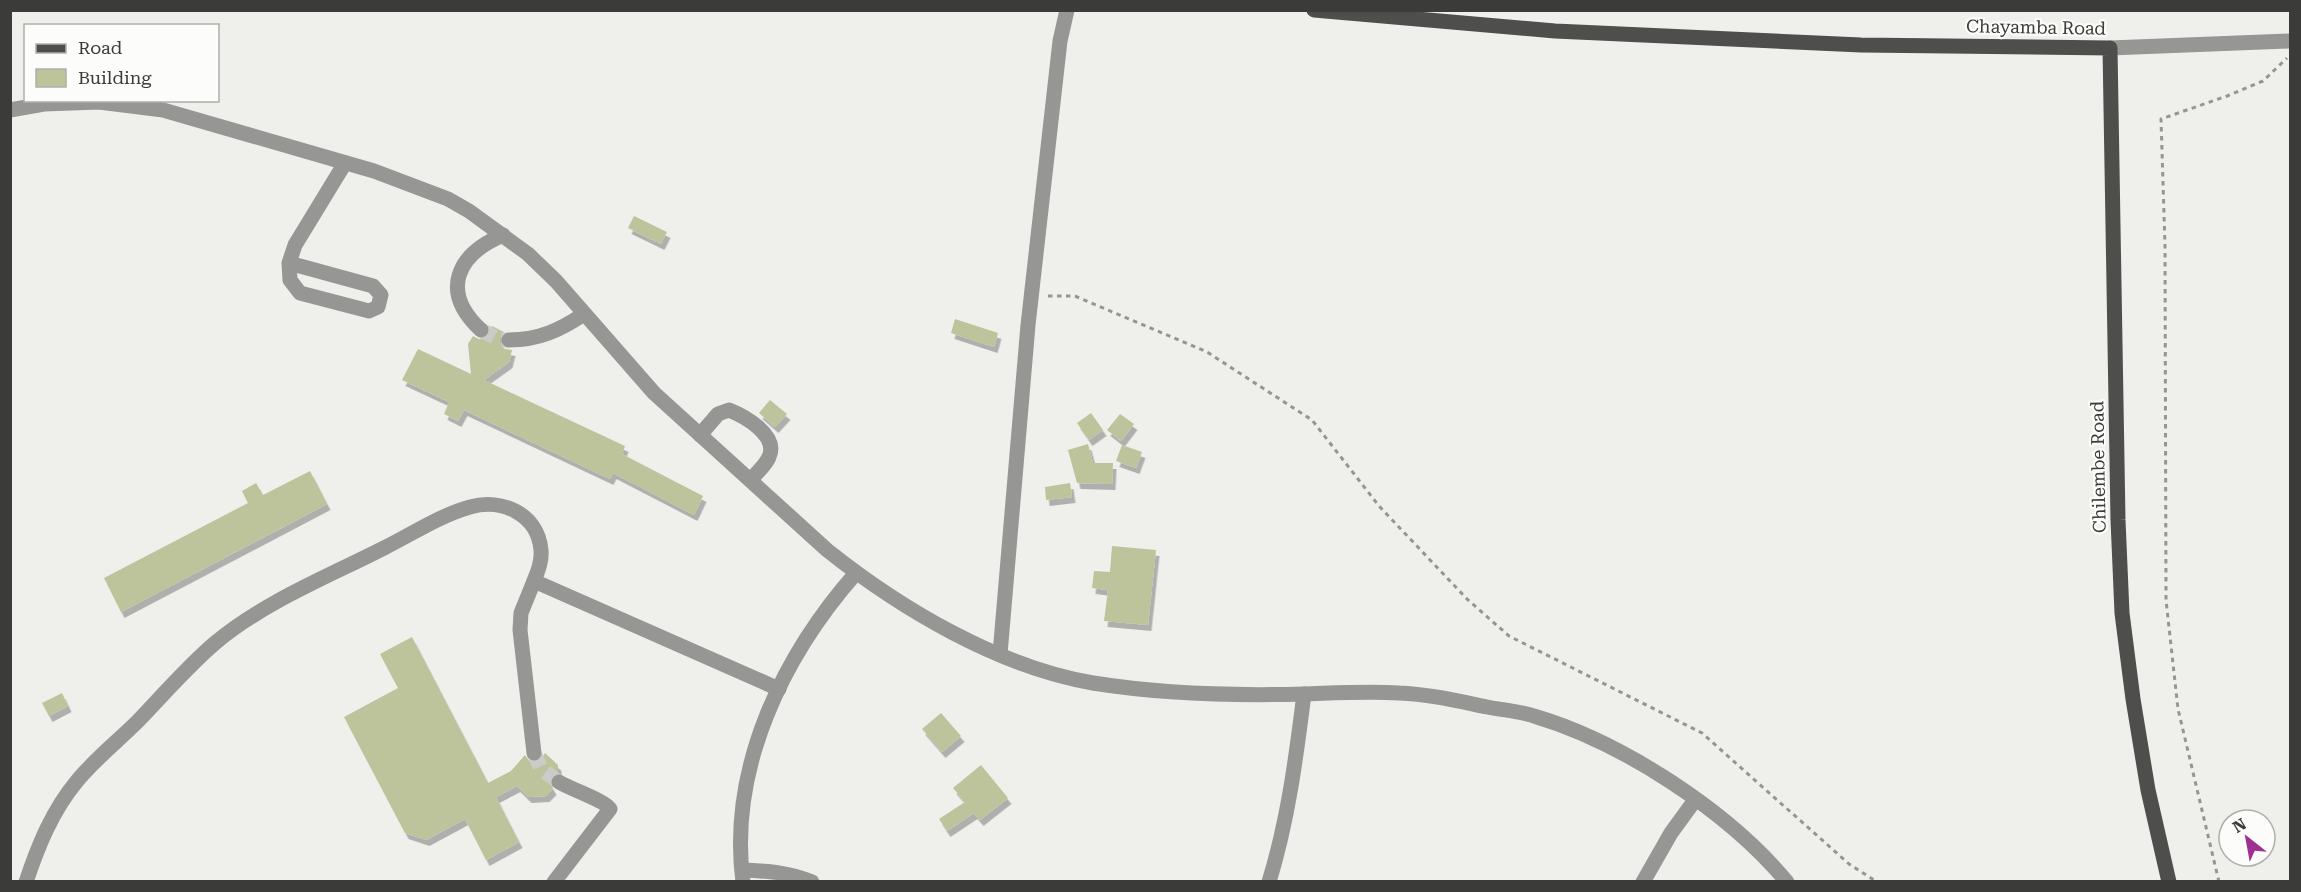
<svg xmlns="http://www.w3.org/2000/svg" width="2301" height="892" viewBox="0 0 2301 892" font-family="'Roboto Serif',serif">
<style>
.building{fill:#bdc39a;filter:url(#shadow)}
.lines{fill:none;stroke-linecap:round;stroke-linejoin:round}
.minor-tunnel{stroke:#cbccc8;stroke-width:15;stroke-dasharray:15 8;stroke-linecap:butt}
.path{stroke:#959593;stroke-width:3;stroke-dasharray:4.5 4.5;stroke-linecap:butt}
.minor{stroke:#969695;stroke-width:15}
.major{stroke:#4e4f4c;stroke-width:15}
.labels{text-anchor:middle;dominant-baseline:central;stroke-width:4.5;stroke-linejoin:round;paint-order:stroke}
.street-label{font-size:18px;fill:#3b3b3a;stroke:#fcfdfa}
</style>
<defs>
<filter id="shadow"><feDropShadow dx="3.5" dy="6" stdDeviation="0" flood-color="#0004"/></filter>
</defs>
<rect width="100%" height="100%" fill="#eff0ec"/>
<!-- building -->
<g class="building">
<path d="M634 216 667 232 661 244 628 228Z"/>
<path d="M955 319 998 333 994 347 951 333Z"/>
<path d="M492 326 504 332 499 340 501 346 505 349 512 350 509 362 484 380 625 446 622 454 703 496 694 515 613 473 610 479 464 410 458 421 444 414 449 402 402 380 418 349 471 374 468 344 473 336 479 339 487 338Z"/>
<path d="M770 400 787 414 775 427 759 413Z"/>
<path d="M1091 413 1103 430 1089 440 1077 423Z"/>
<path d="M1120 414 1134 424 1121 441 1107 430Z"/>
<path d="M1088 444 1093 463H1113L1112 484 1077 483 1068 450Z"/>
<path d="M1122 445 1142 452 1136 468 1116 461Z"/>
<path d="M310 471 327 504 121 612 104 578 248 503 242 491 256 483 263 495Z"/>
<path d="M1070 483 1072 497 1046 500 1045 487Z"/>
<path d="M1112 546 1156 550 1148 625 1104 621 1108 590 1092 588 1094 571 1110 572Z"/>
<path d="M412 637 488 783 511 771 525 755 530 762 536 763 540 760 545 753 558 765V772L553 774 549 782 553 789 546 796 528 797 517 786 496 797 519 842 486 860 465 819 426 840 405 833 344 717 398 688 380 654Z"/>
<path d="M62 693 68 706 49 716 42 703Z"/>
<path d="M941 713 961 736 942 752 922 729Z"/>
<path d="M981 765 1008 798 980 820 974 813 947 831 939 819 965 802 953 788Z"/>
</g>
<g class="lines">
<!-- minor-tunnel -->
<g class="minor-tunnel">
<path d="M481 330 500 340H509"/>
<path d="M534 753 541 769 559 782"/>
</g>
<!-- path -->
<g class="path">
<path d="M1048 296H1075L1207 352 1312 420 1379 506 1467 599 1509 636 1702 733 1849 864 1877 882"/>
<path d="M2219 882 2178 709 2166 600 2165 246 2161 119 2227 96 2263 81 2287 58"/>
</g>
<!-- minor -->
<g class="minor">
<path d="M2110 48 2290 41"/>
<path d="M10 110 44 104 99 102 163 110 374 171 448 199 469 211 528 254 556 281 654 393 827 550C901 609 999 667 1093 683 1162 694 1234 696 1304 694 1335 693 1367 691 1399 693 1428 694 1458 701 1487 707 1502 710 1519 711 1534 716 1622 742 1728 811 1787 882"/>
<path d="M289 263 373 286 381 295 378 307 369 311 300 293 290 280 289 263 295 245 345 163"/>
<path d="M481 330C440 292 456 255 503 235"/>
<path d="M509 340C539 340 560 330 584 314"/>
<path d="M700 435 718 414 729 410C744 416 779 435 769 457 766 465 756 473 751 480"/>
<path d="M1000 654 1028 325 1060 41 1067 10"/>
<path d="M534 753 520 630 521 613 534 581"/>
<path d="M742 870C767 871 788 872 812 882"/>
<path d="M26 882C38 846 52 811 77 781 95 759 118 741 138 721 163 695 187 667 215 643 264 602 327 577 384 548 412 534 441 515 470 507 502 498 538 514 541 550 542 561 538 571 534 581L779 689"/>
<path d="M554 882 610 809C606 801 570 789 559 782"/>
<path d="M743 882C728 768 783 656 856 573"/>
<path d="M1269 882C1288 820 1296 758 1304 694"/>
<path d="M1643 882 1671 833 1695 800"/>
</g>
<!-- major -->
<path class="major" d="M1314 10 1555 31 1861 45 2110 48 2118 520 2122 613 2133 699 2148 790 2169 882"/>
</g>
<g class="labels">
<!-- street labels -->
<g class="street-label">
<text transform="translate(2036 27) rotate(1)">Chayamba Road</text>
<text transform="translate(2098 467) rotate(-91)">Chilembe Road</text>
</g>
</g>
<!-- border -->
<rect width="2301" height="892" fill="none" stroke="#3b3b3a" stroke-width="24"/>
<!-- legend -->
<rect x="24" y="24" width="195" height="78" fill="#fcfdfa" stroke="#afafad" stroke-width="1.5"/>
<rect x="36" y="44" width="30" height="9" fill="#4e4f4c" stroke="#afafad" stroke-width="1.5"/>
<text x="78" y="54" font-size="18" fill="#3b3b3a">Road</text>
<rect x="36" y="69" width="30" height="18" fill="#bdc39a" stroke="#afafad" stroke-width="1.5"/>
<text x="78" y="84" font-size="18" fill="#3b3b3a">Building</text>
<!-- north arrow -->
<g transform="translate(2247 838) rotate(329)"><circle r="28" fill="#fcfdfa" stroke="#afafad" stroke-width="1.5"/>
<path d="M0-4.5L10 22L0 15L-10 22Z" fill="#9d3090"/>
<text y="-9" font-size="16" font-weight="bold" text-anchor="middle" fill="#3b3b3a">N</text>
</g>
</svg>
